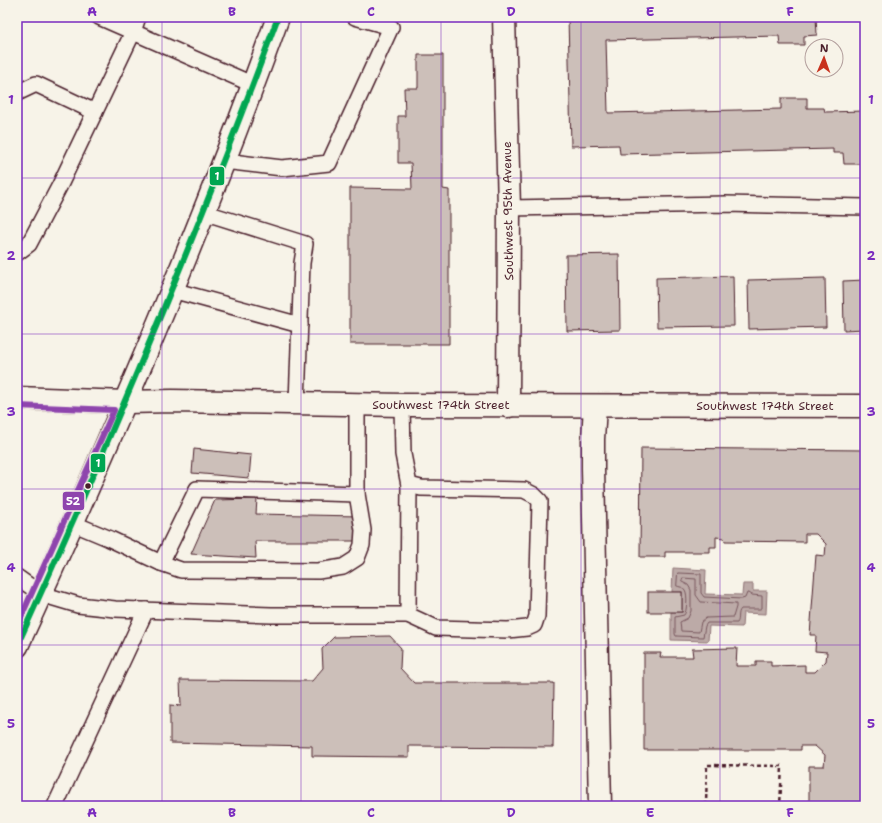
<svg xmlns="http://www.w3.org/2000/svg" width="882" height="823" viewBox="0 0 882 823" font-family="'Shantell Sans',sans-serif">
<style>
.water{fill:#bcaaa7;stroke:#8e7275}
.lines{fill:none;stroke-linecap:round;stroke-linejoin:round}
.shore{stroke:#78575d;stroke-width:1}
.building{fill:#ccbfb9;stroke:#4a1f2b}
.lane-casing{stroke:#4a1f2b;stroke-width:18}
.street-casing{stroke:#4a1f2b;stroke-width:25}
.secondary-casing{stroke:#4a1f2b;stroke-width:25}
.highway-casing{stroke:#4a1f2b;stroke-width:25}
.path{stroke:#4a1f2b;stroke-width:2.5;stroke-dasharray:4 3;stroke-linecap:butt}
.lane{stroke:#f7f3e8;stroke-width:15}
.street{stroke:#f7f3e8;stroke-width:22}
.secondary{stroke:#f7f3e8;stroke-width:22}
.highway{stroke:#f7f3e8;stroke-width:22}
.bus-1-casing{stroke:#f7f3e8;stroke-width:9}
.bus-2-casing{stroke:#f7f3e8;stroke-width:9}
.bus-1{stroke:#00a651;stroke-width:6}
.bus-2{stroke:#8e44ad;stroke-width:6}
.grid{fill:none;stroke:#7b2cbf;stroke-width:1;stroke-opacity:0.55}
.bus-dot{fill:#4a1f2b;stroke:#f7f3e8;stroke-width:1.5}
.labels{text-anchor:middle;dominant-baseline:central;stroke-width:3;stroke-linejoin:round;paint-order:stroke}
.street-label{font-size:12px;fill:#4a1f2b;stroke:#f7f3e8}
.line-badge{stroke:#f7f3e8;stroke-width:1.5}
.badge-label{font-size:11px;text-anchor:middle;font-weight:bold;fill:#fff}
.neatline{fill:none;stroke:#7b2cbf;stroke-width:1.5}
.grid-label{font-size:13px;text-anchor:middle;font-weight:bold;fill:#7b2cbf}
</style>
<rect width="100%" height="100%" fill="#f7f3e8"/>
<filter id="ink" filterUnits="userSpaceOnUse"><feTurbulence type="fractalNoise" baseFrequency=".025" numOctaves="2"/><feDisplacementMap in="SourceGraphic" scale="8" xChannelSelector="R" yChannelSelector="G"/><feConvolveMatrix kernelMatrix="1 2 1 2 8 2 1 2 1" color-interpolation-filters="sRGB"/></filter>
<g filter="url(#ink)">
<!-- water -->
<path class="water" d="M673 568 706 570 705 594 742 595 743 584H753V591H767L766 614 743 613 742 627 709 626 708 641 671 640V612H682V592H672Z"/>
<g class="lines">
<!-- shore -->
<g class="shore">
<path d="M678 573 701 574V593L704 597 742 599 745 598 747 593H749L752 595 762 596V608L760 609H741C737 613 740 619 737 623H707L705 626 703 637 676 636 675 634V617L684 615C687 612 688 594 685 590 684 587 679 587 677 586Z"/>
<path d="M683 578 696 579V595L701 602 736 604V607L733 617 706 618 701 622 699 632 681 631 680 622 688 618 691 611V590L688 585 682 582Z"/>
</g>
</g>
<!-- building -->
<g class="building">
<path d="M568 17H816L817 35 804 36V45H780L779 36 606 40 608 113 781 109V98H807V108H824L825 112 865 111V164H844L843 153H833V149L620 154 619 145 571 146Z"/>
<path d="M418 55H443V189L449 190V344H350V188L412 189 411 163H398V116H405L404 88H418Z"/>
<path d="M619 254 620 330 567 331 566 255Z"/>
<path d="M733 276 734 326 657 327 656 278Z"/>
<path d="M825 278 826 327 749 329 748 280Z"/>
<path d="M865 280V329L844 330 843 281Z"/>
<path d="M641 448 865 450V806H809V766H824L825 755 815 746H801V750H644V653H661L660 657H693L692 649 737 648 736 666H756V661H771V666L805 665V672H815L826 661 827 652 815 651 816 635H810L816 555 825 556 826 544 816 534H805V542L725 541 724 538 716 537V547H710V552H665V557H640Z"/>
<path d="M194 449 251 455 249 478 192 473Z"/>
<path d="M257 499 256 514 359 516 358 541H255L256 558 191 554 215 500Z"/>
<rect x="648" y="592" width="34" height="20"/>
<path d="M390 636 401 648 400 668 414 683H554L553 747 409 746V757L312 756V746L170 743V705L181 706 180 680 312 681 323 668 322 649 334 637Z"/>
</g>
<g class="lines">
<defs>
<g id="lane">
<path d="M99 17 254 85"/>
<path d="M17 93 36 84 95 112"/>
<path d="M224 161 282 168 329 163 391 27 355 17"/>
<path d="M509 208 726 204 865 207"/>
<path d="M203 212 305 244 302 263 297 403"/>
<path d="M17 253 29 244 60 185 133 32 138 17"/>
<path d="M172 290 300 325"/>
<path d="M72 523 108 538 161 563 181 570 318 571 343 567 357 558 362 545 363 530 357 494"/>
<path d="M161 563 197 489 357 494V405"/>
<path d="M17 577 41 594 78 605 115 609 271 615H408L436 628 508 630 527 628 534 625 537 616 540 501 534 495 524 490 421 488 409 485 403 454 402 405"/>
<path d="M408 615 409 485"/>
<path d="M55 806 146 610"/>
</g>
<g id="street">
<path d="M504 17 509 208 508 406"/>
<path d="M126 402 172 401 402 405 865 406"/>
<path d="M595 406 593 439V468L600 806"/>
</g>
<path id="secondary" d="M17 398 126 402"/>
<path id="highway" d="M17 646C111 440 201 231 278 17"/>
</defs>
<!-- lane casing -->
<use href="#lane" class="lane-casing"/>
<!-- street casing -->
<use href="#street" class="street-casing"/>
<!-- secondary casing -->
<use href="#secondary" class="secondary-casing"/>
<!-- highway casing -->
<use href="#highway" class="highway-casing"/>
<!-- path -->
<path class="path" d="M706 806 707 765 782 766 780 806"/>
<!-- lane -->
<use href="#lane" class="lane"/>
<!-- street -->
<use href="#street" class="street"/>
<!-- secondary -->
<use href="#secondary" class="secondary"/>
<!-- highway -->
<use href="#highway" class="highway"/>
<defs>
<path id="bus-1" d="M17 646C111 439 199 230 278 17"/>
<path id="bus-2" d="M17 406 114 410 17 626"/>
</defs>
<!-- bus-1 casing -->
<use href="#bus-1" class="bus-1-casing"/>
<!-- bus-2 casing -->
<use href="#bus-2" class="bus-2-casing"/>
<!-- bus-1 -->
<use href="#bus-1" class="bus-1"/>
<!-- bus-2 -->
<use href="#bus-2" class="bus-2"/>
</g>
</g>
<!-- grid -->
<path class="grid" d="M162 17V806M301 17V806M441 17V806M581 17V806M720 17V806M17 178H865M17 334H865M17 489H865M17 645H865"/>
<!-- markers -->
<circle class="bus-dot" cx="88" cy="486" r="3.5"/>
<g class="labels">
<!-- street labels -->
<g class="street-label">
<text transform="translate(508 211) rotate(-91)">Southwest 95th Avenue</text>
<text x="441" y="405">Southwest 174th Street</text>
<text x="765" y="406">Southwest 174th Street</text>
</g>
</g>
<g class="line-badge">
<rect x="209" y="166" width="16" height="20" rx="4" fill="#00a651"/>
<rect x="90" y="453" width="16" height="20" rx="4" fill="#00a651"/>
<rect x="62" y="491" width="23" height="20" rx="4" fill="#8e44ad"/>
</g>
<g class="badge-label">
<text x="217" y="180">1</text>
<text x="98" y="467">1</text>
<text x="73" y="505">52</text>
</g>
<!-- margin -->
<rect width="882" height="823" fill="none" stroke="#f7f3e8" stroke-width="44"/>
<!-- north arrow -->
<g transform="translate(824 58) rotate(2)"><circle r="19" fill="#f7f3e8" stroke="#b29e9c"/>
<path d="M0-3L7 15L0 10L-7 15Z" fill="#c8321e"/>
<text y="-6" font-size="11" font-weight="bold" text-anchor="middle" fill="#4a1f2b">N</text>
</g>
<rect x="22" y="22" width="838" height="779" class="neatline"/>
<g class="grid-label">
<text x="92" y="16">A</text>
<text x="232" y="16">B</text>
<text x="371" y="16">C</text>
<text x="511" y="16">D</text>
<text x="650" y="16">E</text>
<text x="790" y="16">F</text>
<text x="11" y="104">1</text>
<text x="871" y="104">1</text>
<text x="11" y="260">2</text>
<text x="871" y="260">2</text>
<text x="11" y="416">3</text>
<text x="871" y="416">3</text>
<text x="11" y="572">4</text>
<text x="871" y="572">4</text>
<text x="11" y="728">5</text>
<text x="871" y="728">5</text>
<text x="92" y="817">A</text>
<text x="232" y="817">B</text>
<text x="371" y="817">C</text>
<text x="511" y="817">D</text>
<text x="650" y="817">E</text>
<text x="790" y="817">F</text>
</g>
</svg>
